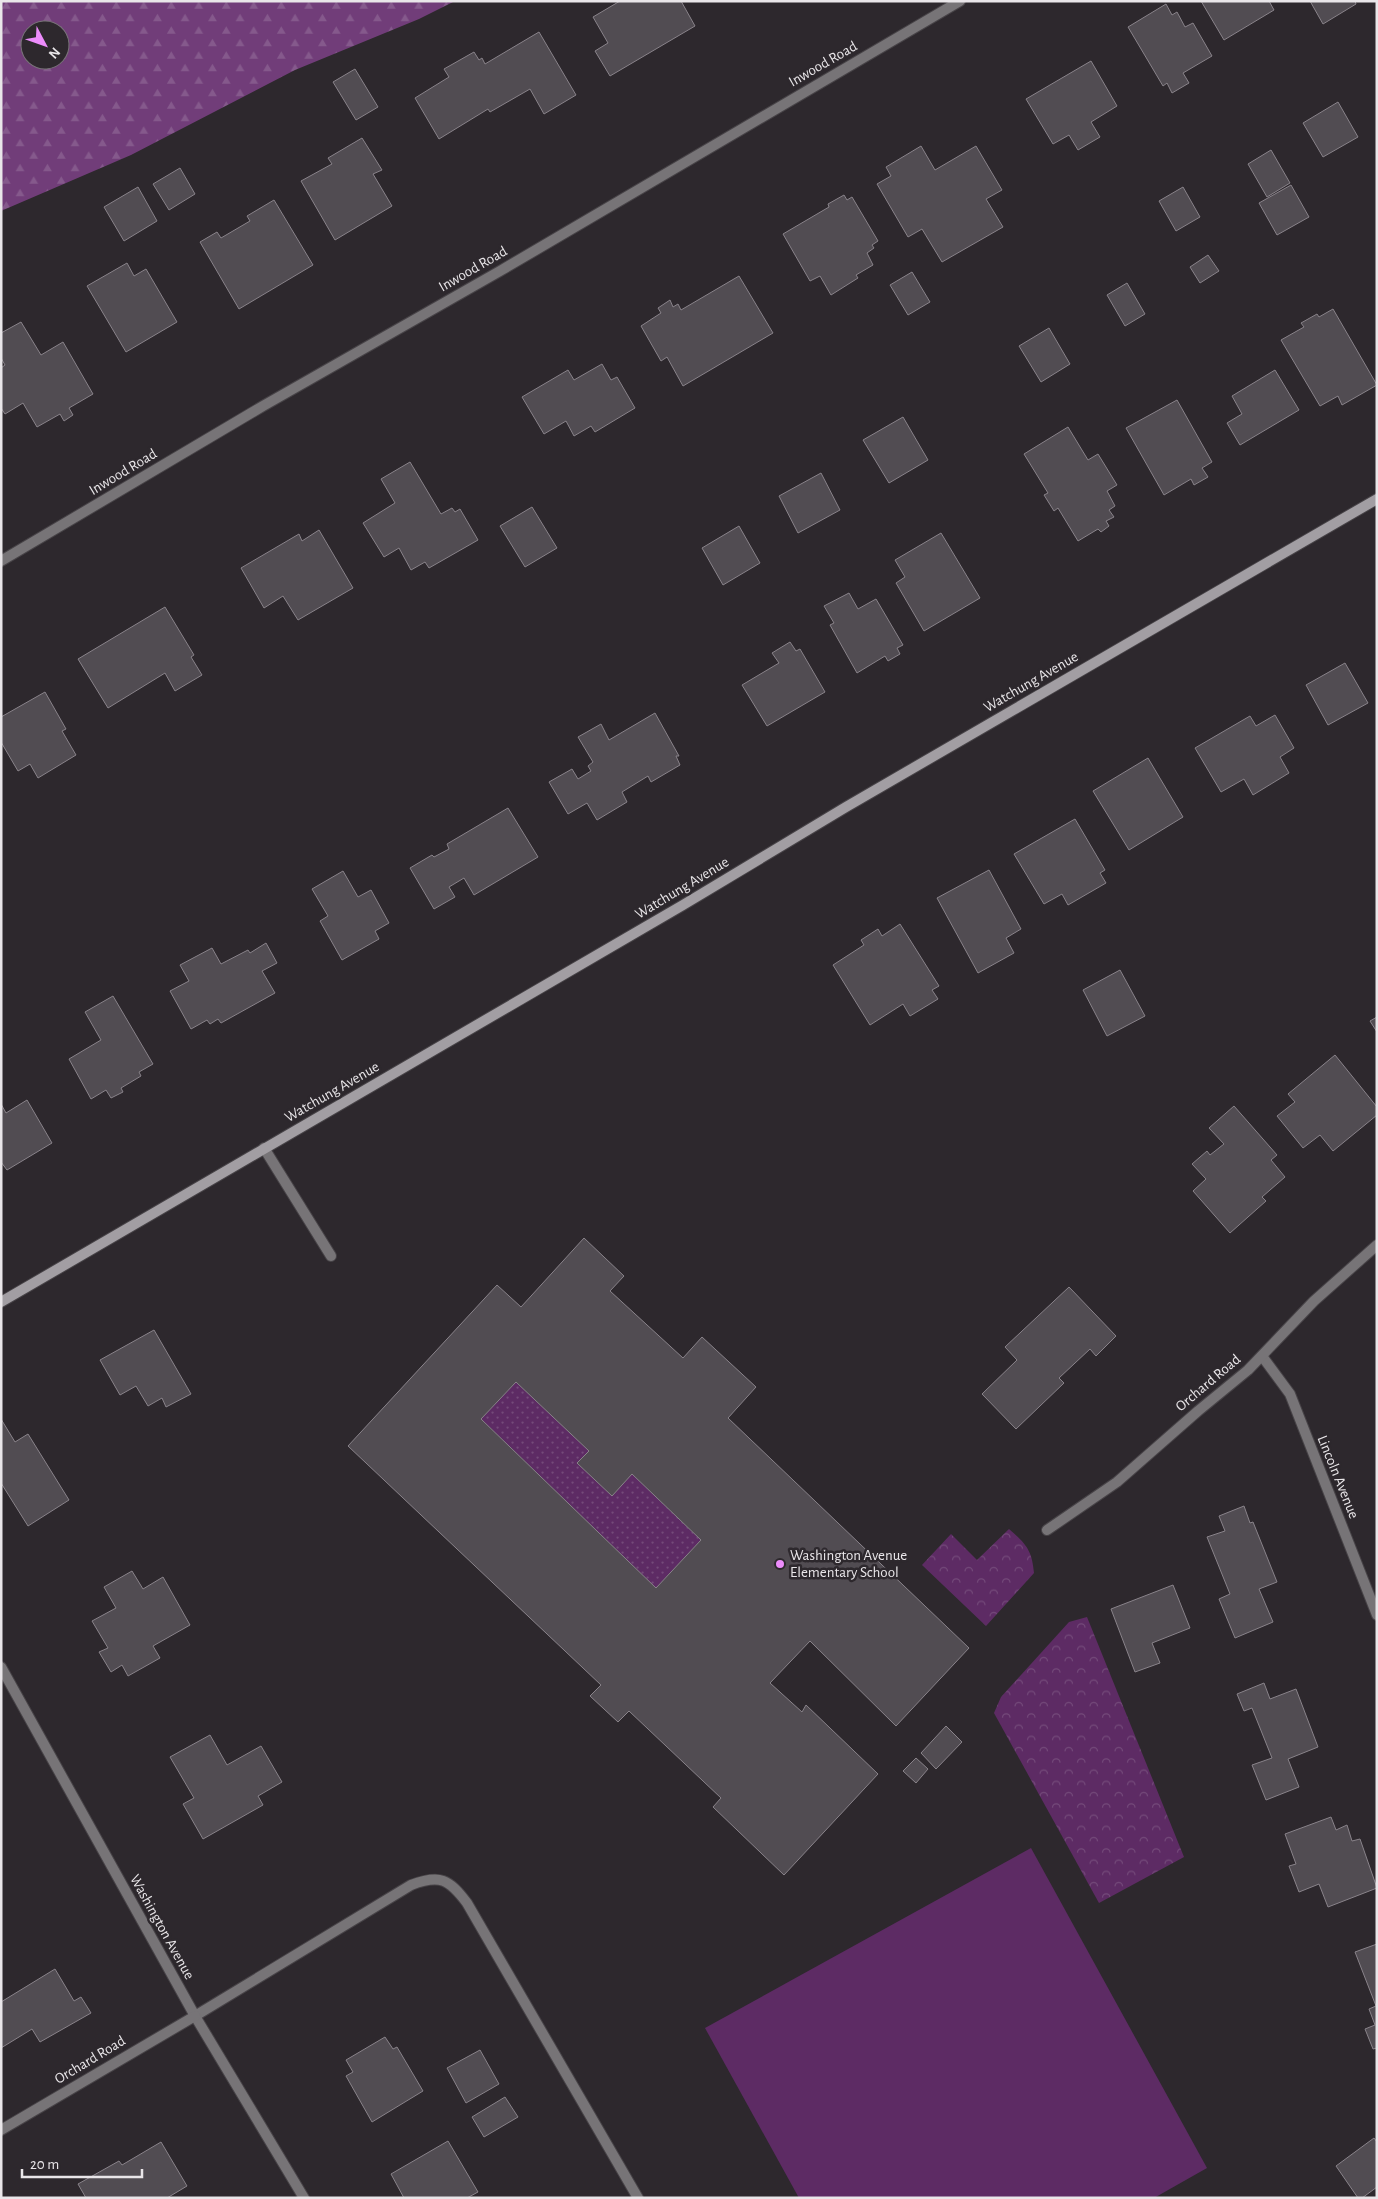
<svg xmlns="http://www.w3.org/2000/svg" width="1378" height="2199" viewBox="0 0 1378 2199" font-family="'Alegreya Sans',sans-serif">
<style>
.grass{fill:url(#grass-dots)}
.forest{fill:url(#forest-firs);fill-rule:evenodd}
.park{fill:url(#park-crowns)}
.pitch{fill:#5d2b64}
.building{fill:#514c52;stroke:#89838a;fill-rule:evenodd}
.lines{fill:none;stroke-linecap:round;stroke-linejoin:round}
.lane-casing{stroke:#474347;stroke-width:12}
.street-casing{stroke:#474347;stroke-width:12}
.secondary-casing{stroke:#474347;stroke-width:12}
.lane{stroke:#777477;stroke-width:10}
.street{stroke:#777477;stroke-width:10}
.secondary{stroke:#a29ea3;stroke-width:10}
.poi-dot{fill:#ec8cfb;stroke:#2d282d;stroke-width:2}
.labels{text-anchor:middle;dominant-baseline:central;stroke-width:5;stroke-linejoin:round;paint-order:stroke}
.street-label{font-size:15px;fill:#e9e6e9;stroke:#2d282d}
.poi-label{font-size:15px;fill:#e9e6e9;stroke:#2d282d;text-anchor:start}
</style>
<defs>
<pattern id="grass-dots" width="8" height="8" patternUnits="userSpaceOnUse" patternTransform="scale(1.25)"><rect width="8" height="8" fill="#5d2b64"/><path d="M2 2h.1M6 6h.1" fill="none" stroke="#744a7a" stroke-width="1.8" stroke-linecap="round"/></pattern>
<pattern id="forest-firs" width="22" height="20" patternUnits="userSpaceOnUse" patternTransform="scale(1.25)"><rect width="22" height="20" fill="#713d79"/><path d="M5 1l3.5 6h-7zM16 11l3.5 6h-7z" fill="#85598c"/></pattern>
<pattern id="park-crowns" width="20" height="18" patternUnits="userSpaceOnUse" patternTransform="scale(1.25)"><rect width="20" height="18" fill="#5d2b64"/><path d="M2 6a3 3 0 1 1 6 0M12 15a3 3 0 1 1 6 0" fill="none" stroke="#744a7a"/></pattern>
</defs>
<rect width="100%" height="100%" fill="#2d282d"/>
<!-- grass -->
<path class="grass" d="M516 1382 589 1451 577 1463 612 1496 632 1474 701 1540 656 1588 481 1419Z"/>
<!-- forest -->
<path class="forest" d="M1 1H455L419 19 295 70 131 155 1 211ZM30 30H60V60H30Z"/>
<!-- park -->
<g class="park">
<path d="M1009 1529C1026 1544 1032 1550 1034 1573L986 1626 922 1565 951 1534 977 1560Z"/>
<path d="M1087 1617 1184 1857 1099 1903 994 1713 1001 1697 1069 1622Z"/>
</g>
<!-- pitch -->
<path class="pitch" d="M1031 1848 1207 2168 1154 2198H799L705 2028Z"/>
<!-- building -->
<g class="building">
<path d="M620 1H681L695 26 610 76 595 51 608 43 593 17Z"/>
<path d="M1201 1H1269L1274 10 1224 40Z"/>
<path d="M1310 1H1355L1356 4 1323 24Z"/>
<path d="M1166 4 1172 15 1177 12 1185 27 1193 23 1212 56 1183 73 1189 83 1172 93 1167 83 1163 86 1128 27Z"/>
<path d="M539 32 576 95 544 114 530 89 490 112 488 109 439 139 415 98 449 77 444 69 474 52 479 60 482 58 485 64Z"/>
<path d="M1091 61 1117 106 1091 122 1100 137 1078 150 1069 135 1053 144 1026 99Z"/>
<path d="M355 69 378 107 356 120 333 82Z"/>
<path d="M1338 102 1358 137 1323 157 1303 123Z"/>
<path d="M362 138 382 170 373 174 392 206 335 240 301 181 332 164 328 158Z"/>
<path d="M921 146 935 170 976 146 1002 190 986 199 1003 227 942 262 922 229 908 237 877 184 891 176 886 167Z"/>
<path d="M1271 150 1290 183 1267 197 1248 164Z"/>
<path d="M180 168 195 194 169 210 153 184Z"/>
<path d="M1291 185 1309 217 1277 235 1259 203Z"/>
<path d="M138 187 157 221 124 241 104 207Z"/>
<path d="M1183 187 1200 217 1176 231 1159 201Z"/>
<path d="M844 195 847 200 852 197 878 241 872 245 874 248 867 253 873 265 856 275 858 278 831 295 820 276 810 281 783 234 829 207 828 204Z"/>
<path d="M274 200 313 265 239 309 200 242 217 232 221 238 250 221 247 216Z"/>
<path d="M1208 255 1219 271 1200 283 1190 267Z"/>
<path d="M127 263 134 276 146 269 177 322 126 352 87 286Z"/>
<path d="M912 272 930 302 908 315 890 285Z"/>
<path d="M739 276 773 333 683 386 667 357 661 361 641 326 661 313 658 308 670 300 673 307 678 304 681 310Z"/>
<path d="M1127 283 1145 314 1125 326 1107 295Z"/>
<path d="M1333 309 1377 385 1342 405 1338 396 1320 406 1281 340 1304 327 1301 323 1317 314 1319 317Z"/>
<path d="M21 322 41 355 63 342 93 394 69 408 73 415 64 421 60 414 37 427 23 403 5 414 1 408V368L5 365 1 358V333Z"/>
<path d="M1049 328 1070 364 1041 382 1019 346Z"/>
<path d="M602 364 611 380 617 377 635 408 595 432 591 426 574 436 566 421 544 434 522 397 568 370 574 380Z"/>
<path d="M1275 370 1299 410 1240 445 1227 423 1242 414 1232 396Z"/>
<path d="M1177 400 1212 462 1202 468 1208 477 1194 485 1191 479 1164 495 1126 428Z"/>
<path d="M903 417 928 460 889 483 863 440Z"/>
<path d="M1068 427 1088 460 1098 454 1117 485 1107 491 1115 506 1109 510 1114 517 1106 521 1109 526 1101 532 1098 529 1078 541 1058 508 1054 511 1044 495 1048 493 1024 454Z"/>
<path d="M410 462 441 514 452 508 455 512 460 509 478 540 429 568 425 562 411 570 399 548 384 557 363 523 395 503 381 479Z"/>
<path d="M821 473 840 510 798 533 779 496Z"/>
<path d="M532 507 557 548 525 567 500 526Z"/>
<path d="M739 526 760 563 723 585 702 548Z"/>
<path d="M319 530 353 588 298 620 283 596 264 608 241 568 299 534 302 541Z"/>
<path d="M941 533 980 598 924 631 896 583 905 577 895 560Z"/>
<path d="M849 593 858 609 876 599 903 645 897 648 900 654 888 661 885 656 857 673 830 625 834 623 824 606Z"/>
<path d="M165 607 194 655 191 657 202 675 175 691 165 673 108 708 78 659Z"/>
<path d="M790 642 796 651 800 649 825 692 767 726 742 685 779 663 772 653Z"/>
<path d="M1345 663 1368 703 1328 725 1306 685Z"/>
<path d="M45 692 66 729 62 731 76 755 38 778 30 764 18 771 1 742V717Z"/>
<path d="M655 713 679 756H676L680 765 651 782 648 776 622 792 627 802 597 820 587 803 568 814 549 782 572 769 578 779 591 771 588 766 593 762 578 737 601 724 609 740Z"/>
<path d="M1275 715 1294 748 1280 757 1289 773 1253 795 1244 779 1221 792 1195 748 1250 716 1256 726Z"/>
<path d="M1148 758 1183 817 1129 850 1093 791Z"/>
<path d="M508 808 538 857 474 895 464 878 449 887 455 897 434 909 410 868 432 855 434 857 449 849 447 844Z"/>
<path d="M1075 819 1105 870 1100 873 1106 883 1068 905 1062 894 1044 904 1014 854Z"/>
<path d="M989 870 1021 929 1006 938 1014 953 978 973 937 898Z"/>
<path d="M343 871 358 897 371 890 389 923 375 931 379 939 342 960 320 921 328 916 312 889Z"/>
<path d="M900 924 939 986 932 990 938 999 910 1016 903 1004 870 1025 833 965 864 945 861 940 878 929 882 936Z"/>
<path d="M266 943 277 963 262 971 275 993 221 1023 218 1019 210 1024 207 1020 191 1029 170 991 189 981 180 965 212 948 221 964 248 950 250 953Z"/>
<path d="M1120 970 1145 1016 1107 1036 1083 990Z"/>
<path d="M113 996 153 1064 139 1072 141 1076 121 1088 123 1092 111 1098 106 1090 91 1099 69 1059 101 1040 85 1012Z"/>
<path d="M1377 1017V1032L1370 1021Z"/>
<path d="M1335 1055 1377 1107V1115L1333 1151 1320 1135 1303 1148 1277 1116 1295 1102 1288 1094Z"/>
<path d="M27 1100 52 1143 7 1170 1 1162V1104L6 1113Z"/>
<path d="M1234 1106 1277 1155 1271 1160 1285 1177 1262 1197 1266 1201 1230 1233 1193 1191 1206 1179 1192 1164 1207 1151 1210 1155 1224 1144 1209 1128Z"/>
<path d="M584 1238 624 1276 610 1291 683 1358 702 1337 756 1387 728 1418 969 1648 896 1726 810 1641 770 1683 802 1712 806 1705 878 1774 784 1875 713 1807 721 1798 629 1711 618 1722 590 1696 601 1685 348 1446 497 1285 521 1307ZM516 1382 589 1451 577 1463 612 1496 632 1474 701 1540 656 1588 481 1419Z"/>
<path d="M1069 1287 1116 1336 1096 1356 1090 1349 1059 1378 1064 1383 1016 1429 982 1394 1017 1360 1005 1347Z"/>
<path d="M154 1330 191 1394 166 1407 162 1398 148 1406 136 1386 120 1395 100 1360Z"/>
<path d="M1 1419 15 1442 28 1434 69 1500 28 1526 1 1483Z"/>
<path d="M1244 1506 1250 1523 1253 1522 1277 1582 1259 1589 1273 1622 1235 1638 1219 1599 1230 1594 1207 1537 1225 1531 1219 1516Z"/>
<path d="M132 1571 143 1589 163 1577 190 1625 153 1646 160 1658 128 1676 122 1665 111 1672 99 1652 108 1648 92 1621 116 1608 104 1587Z"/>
<path d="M1173 1585 1190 1628 1152 1643 1160 1663 1135 1672 1111 1609Z"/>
<path d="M1264 1683 1270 1699 1296 1689 1318 1747 1288 1759 1299 1787 1266 1800 1252 1765 1272 1758 1252 1708 1244 1711 1237 1694Z"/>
<path d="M946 1726 962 1742 936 1769 921 1753Z"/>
<path d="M210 1735 227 1765 261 1746 282 1782 258 1796 263 1805 203 1839 183 1804 194 1798 170 1757Z"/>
<path d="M916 1758 928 1769 916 1783 903 1771Z"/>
<path d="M1331 1817 1336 1830 1347 1825 1352 1841 1360 1839 1377 1888 1328 1907 1319 1884 1299 1892 1289 1866 1296 1864 1285 1834Z"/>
<path d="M1377 1944V2048L1373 2049 1365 2029 1375 2025 1369 2009 1376 2006 1355 1952Z"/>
<path d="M55 1969 74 2001 81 1997 91 2013 40 2042 32 2029 1 2048V2002Z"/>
<path d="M385 2037 393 2049 397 2047 423 2091 372 2122 346 2076 353 2072 346 2060Z"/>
<path d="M480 2050 499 2084 466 2103 447 2068Z"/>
<path d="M505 2097 518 2117 484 2137 472 2117Z"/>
<path d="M1374 2138 1377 2142V2187L1362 2198H1358L1336 2166Z"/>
<path d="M448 2141 478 2192 467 2198H404L391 2174Z"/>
<path d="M161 2142 187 2186 167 2198H86L78 2184 119 2161 122 2165Z"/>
</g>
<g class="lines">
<defs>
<g id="lane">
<path d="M264 1148 331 1256"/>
<path d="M195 2016 411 1885C440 1874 449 1879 467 1903L638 2198"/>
</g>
<g id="street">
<path d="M1 561 263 406 500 271 960 1"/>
<path d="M1262 1356 1290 1394 1377 1615"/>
<path d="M1047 1530 1117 1482 1198 1411 1248 1370 1314 1301 1377 1245"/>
<path d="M1 1667 195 2016 304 2198"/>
<path d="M1 2130 195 2016"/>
</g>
<path id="secondary" d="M1 1302 683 905 846 807 1377 499"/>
</defs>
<!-- lane casing -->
<use href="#lane" class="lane-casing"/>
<!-- street casing -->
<use href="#street" class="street-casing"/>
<!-- secondary casing -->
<use href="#secondary" class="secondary-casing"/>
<!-- lane -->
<use href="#lane" class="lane"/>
<!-- street -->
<use href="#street" class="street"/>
<!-- secondary -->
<use href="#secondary" class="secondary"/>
</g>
<!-- markers -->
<circle class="poi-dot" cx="780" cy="1564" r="5"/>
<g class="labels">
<!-- street labels -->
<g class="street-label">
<text transform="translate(823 64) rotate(-30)">Inwood Road</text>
<text transform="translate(473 269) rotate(-30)">Inwood Road</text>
<text transform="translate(123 472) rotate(-31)">Inwood Road</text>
<text transform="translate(1031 682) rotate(-30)">Watchung Avenue</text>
<text transform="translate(682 888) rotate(-31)">Watchung Avenue</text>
<text transform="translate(332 1092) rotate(-30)">Watchung Avenue</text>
<text transform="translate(1208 1383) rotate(-40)">Orchard Road</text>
<text transform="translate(1338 1477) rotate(68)">Lincoln Avenue</text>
<text transform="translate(162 1927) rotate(61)">Washington Avenue</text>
<text transform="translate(90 2060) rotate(-31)">Orchard Road</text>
</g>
<!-- poi labels -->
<g class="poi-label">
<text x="790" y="1555">Washington Avenue<tspan x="790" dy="17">Elementary School</tspan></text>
</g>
</g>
<!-- border -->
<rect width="1378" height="2199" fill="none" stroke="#e9e6e9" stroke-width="5"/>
<!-- north arrow -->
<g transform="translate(45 45) rotate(131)"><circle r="24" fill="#2d282d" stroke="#787478"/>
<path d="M0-4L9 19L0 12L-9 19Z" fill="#ec8cfb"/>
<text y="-8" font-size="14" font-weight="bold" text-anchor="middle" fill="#e9e6e9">N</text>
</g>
<!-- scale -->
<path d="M22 2169v8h120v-8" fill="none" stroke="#e9e6e9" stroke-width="2.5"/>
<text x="30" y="2169" font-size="15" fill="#e9e6e9" stroke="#2d282d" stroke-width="4" paint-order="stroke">20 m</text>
</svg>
